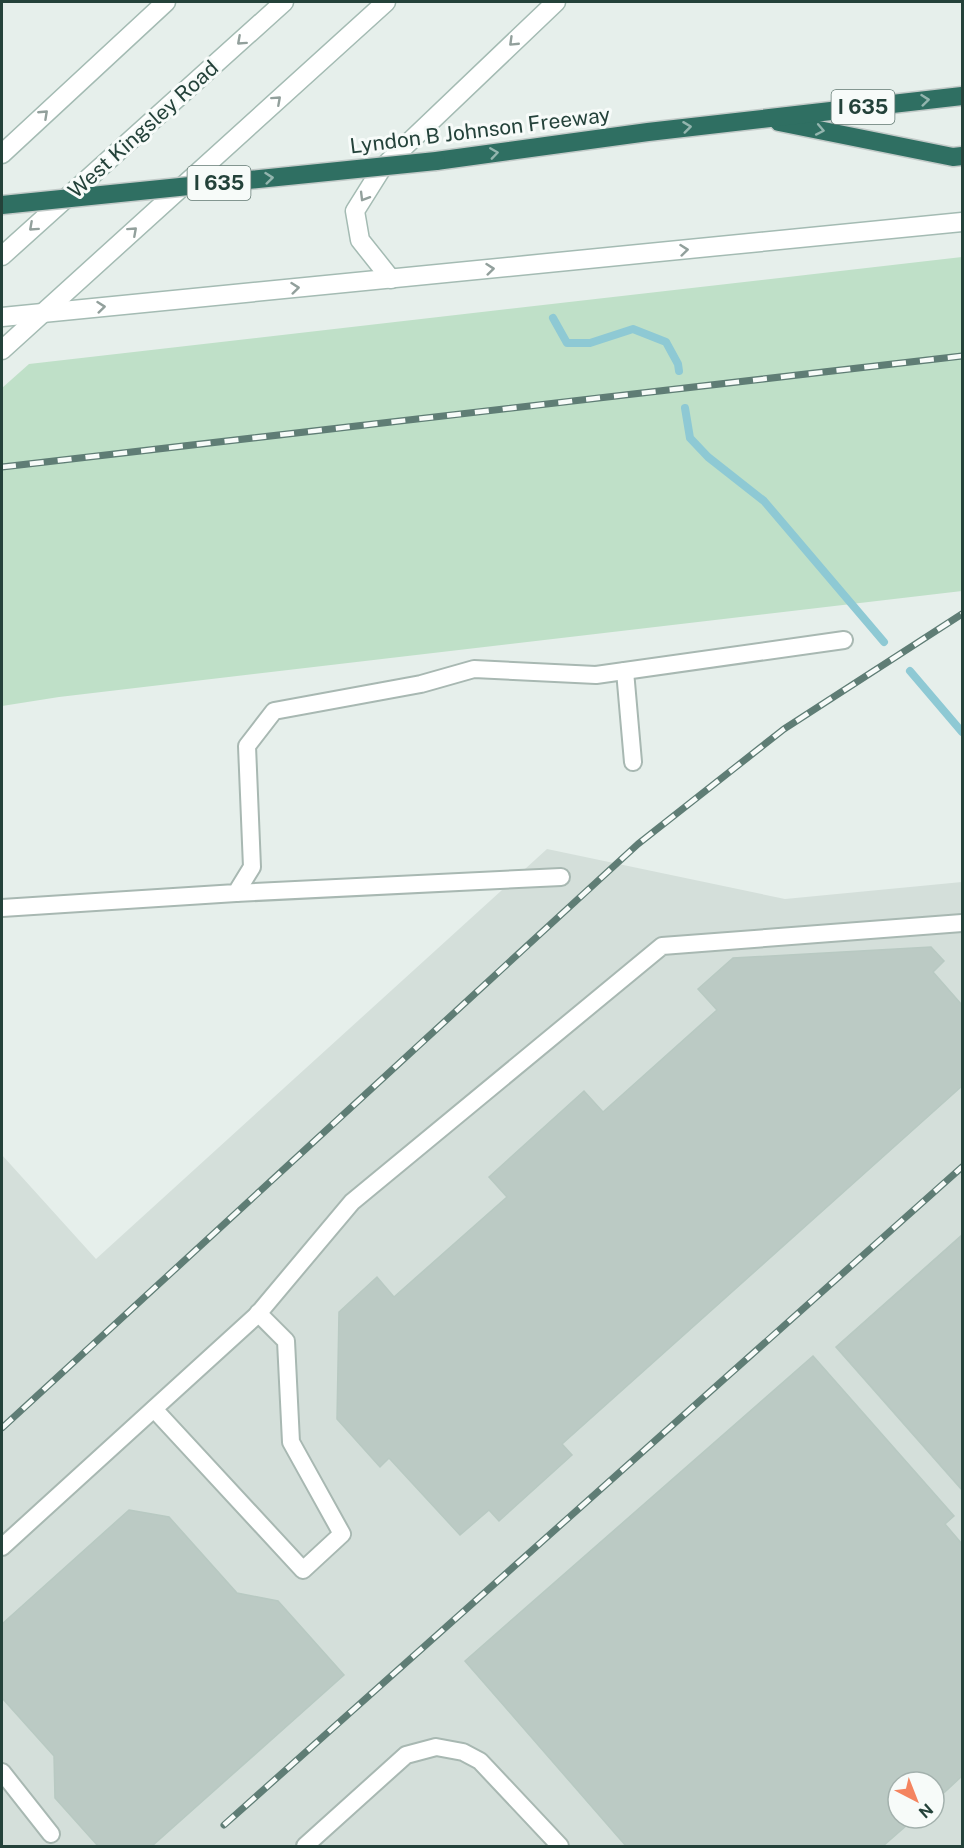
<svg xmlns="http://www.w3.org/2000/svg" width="964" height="1848" viewBox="0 0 964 1848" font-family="'Public Sans',sans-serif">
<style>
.built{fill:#d4dfda;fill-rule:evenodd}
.green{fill:#bfe0c8}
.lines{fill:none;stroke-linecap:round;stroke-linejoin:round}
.stream{stroke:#8ec9d4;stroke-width:8}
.building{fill:#bbcac4;stroke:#b8c9c2;stroke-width:1.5}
.lane-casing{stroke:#a8b8b2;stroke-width:20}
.secondary-casing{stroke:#a4bbb3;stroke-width:21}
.highway-casing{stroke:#c2cac8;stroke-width:21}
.lane{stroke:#fff;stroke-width:16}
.secondary{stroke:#fff;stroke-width:18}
.highway{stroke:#2f6f62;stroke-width:18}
.rail-casing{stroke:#5f7d75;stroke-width:7}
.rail{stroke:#f7fbf9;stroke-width:4.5;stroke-dasharray:14;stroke-linecap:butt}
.highway-bridge-casing{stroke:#c2cac8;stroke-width:21;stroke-linecap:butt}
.highway-bridge{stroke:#2f6f62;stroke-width:18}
.oneway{stroke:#92a09c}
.oneway2{stroke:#93b5ae}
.labels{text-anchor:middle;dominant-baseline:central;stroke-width:6;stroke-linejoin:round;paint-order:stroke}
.shield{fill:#f7fbf9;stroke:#637a73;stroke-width:1.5}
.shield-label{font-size:20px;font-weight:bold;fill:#24423a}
.street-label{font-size:21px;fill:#24423a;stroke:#f7fbf9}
</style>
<rect width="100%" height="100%" fill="#e6efeb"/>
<!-- built -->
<path class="built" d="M547 849 785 899 962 882V1846H2V1155L96 1259ZM898 1782H934V1818H898Z"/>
<!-- green -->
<path class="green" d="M962 257V591L59 697 2 706V388L29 364Z"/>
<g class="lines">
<!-- stream -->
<g class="stream">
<path d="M553 318 567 343H590L633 329 666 342 678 364 679 371"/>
<path d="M685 408 690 438 708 457 764 501 884 642"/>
<path d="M910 671 962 732"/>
</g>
</g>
<!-- building -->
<g class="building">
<path d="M931 947 944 961 933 972 962 1005V1086L562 1444 572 1455 499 1521 489 1510 460 1535 389 1458 380 1467 337 1419 339 1312 377 1277 394 1297 507 1197 489 1177 584 1091 603 1112 717 1010 698 989 733 958Z"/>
<path d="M962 1235V1490L836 1347Z"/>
<path d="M813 1356 954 1516 945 1524 962 1544V1776L934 1802V1782H898V1818H915L883 1846H626L465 1661Z"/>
<path d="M129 1510 169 1517 237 1593 278 1601 344 1675 152 1846H98L55 1798 54 1756 2 1698V1624Z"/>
</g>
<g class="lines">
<defs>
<g id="lane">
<path d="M625 671 633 762"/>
<path d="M236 893 561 877"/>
<path d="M2 908 236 893 252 867 247 746 274 711 421 684 474 669 596 675 844 640"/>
<path d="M154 1409 303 1570 342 1534 291 1442 286 1341 258 1313"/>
<path d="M2 1547 257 1315 352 1202 662 946 962 923"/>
<path d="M2 1772 51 1834"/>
<path d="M305 1846 406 1755 436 1747 463 1752 480 1761 560 1846"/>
</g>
<g id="secondary">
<path d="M2 154 166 2"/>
<path d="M2 256 284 2"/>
<path d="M391 279 360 240 355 211 382 168 556 2"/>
<path d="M2 317 962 222"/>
<path d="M2 350 386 2"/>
</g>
<g id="highway">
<path d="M779 122 953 157 962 156"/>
<path d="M436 161 648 132 962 96"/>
</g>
</defs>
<!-- lane casing -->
<use href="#lane" class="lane-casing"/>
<!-- secondary casing -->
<use href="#secondary" class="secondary-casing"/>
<!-- highway casing -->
<use href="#highway" class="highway-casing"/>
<!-- lane -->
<use href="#lane" class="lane"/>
<!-- secondary -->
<use href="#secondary" class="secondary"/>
<!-- highway -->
<use href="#highway" class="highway"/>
<defs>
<g id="rail">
<path d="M2 467 962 356"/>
<path d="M2 1428 638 844 784 729 962 614"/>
<path d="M224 1825 962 1167"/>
</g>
</defs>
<!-- rail casing -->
<use href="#rail" class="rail-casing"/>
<!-- rail -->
<use href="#rail" class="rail"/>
<defs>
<path id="highway-bridge" d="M2 205 436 161"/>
</defs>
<!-- highway-bridge casing -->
<use href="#highway-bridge" class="highway-bridge-casing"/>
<!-- highway-bridge -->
<use href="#highway-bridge" class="highway-bridge"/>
</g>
<!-- one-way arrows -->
<defs><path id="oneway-chevron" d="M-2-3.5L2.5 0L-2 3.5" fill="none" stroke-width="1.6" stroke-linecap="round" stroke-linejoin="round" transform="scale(1.5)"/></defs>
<g class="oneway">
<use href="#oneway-chevron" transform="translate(241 41) rotate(138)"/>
<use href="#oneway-chevron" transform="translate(513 42) rotate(136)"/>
<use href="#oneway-chevron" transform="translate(277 100) rotate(-42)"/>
<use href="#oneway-chevron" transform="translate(44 114) rotate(-43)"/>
<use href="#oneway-chevron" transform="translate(364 197) rotate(121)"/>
<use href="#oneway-chevron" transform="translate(33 227) rotate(138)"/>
<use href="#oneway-chevron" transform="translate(133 231) rotate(-42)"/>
<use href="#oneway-chevron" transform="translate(684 250) rotate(-6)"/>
<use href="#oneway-chevron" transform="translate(490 269) rotate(-6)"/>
<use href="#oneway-chevron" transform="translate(295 288) rotate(-6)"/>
<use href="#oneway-chevron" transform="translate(101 307) rotate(-6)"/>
</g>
<g class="oneway2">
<use href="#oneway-chevron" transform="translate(925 100) rotate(-6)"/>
<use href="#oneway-chevron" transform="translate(687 127) rotate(-7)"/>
<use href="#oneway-chevron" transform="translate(820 130) rotate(11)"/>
<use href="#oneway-chevron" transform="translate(494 153) rotate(-8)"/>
<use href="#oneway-chevron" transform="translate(269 178) rotate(-6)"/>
</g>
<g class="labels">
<!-- shield labels -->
<g class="shield">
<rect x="831.5" y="90" width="63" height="34" rx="4.5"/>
<rect x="187.5" y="166" width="63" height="34" rx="4.5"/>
</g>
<g class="shield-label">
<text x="863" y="107">I 635</text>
<text x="219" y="183">I 635</text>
</g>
<!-- street labels -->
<g class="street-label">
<text transform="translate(143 129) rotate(-42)">West Kingsley Road</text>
<text transform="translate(480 130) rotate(-7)">Lyndon B Johnson Freeway</text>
</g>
</g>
<!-- border -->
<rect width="964" height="1848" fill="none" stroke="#24423a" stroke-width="6"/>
<!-- north arrow -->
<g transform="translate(916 1800) rotate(138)"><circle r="28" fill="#f7fbf9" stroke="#a3b1ad" stroke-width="1.5"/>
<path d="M0-4.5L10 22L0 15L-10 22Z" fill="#f4845f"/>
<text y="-9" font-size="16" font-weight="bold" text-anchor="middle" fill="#24423a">N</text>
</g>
</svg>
